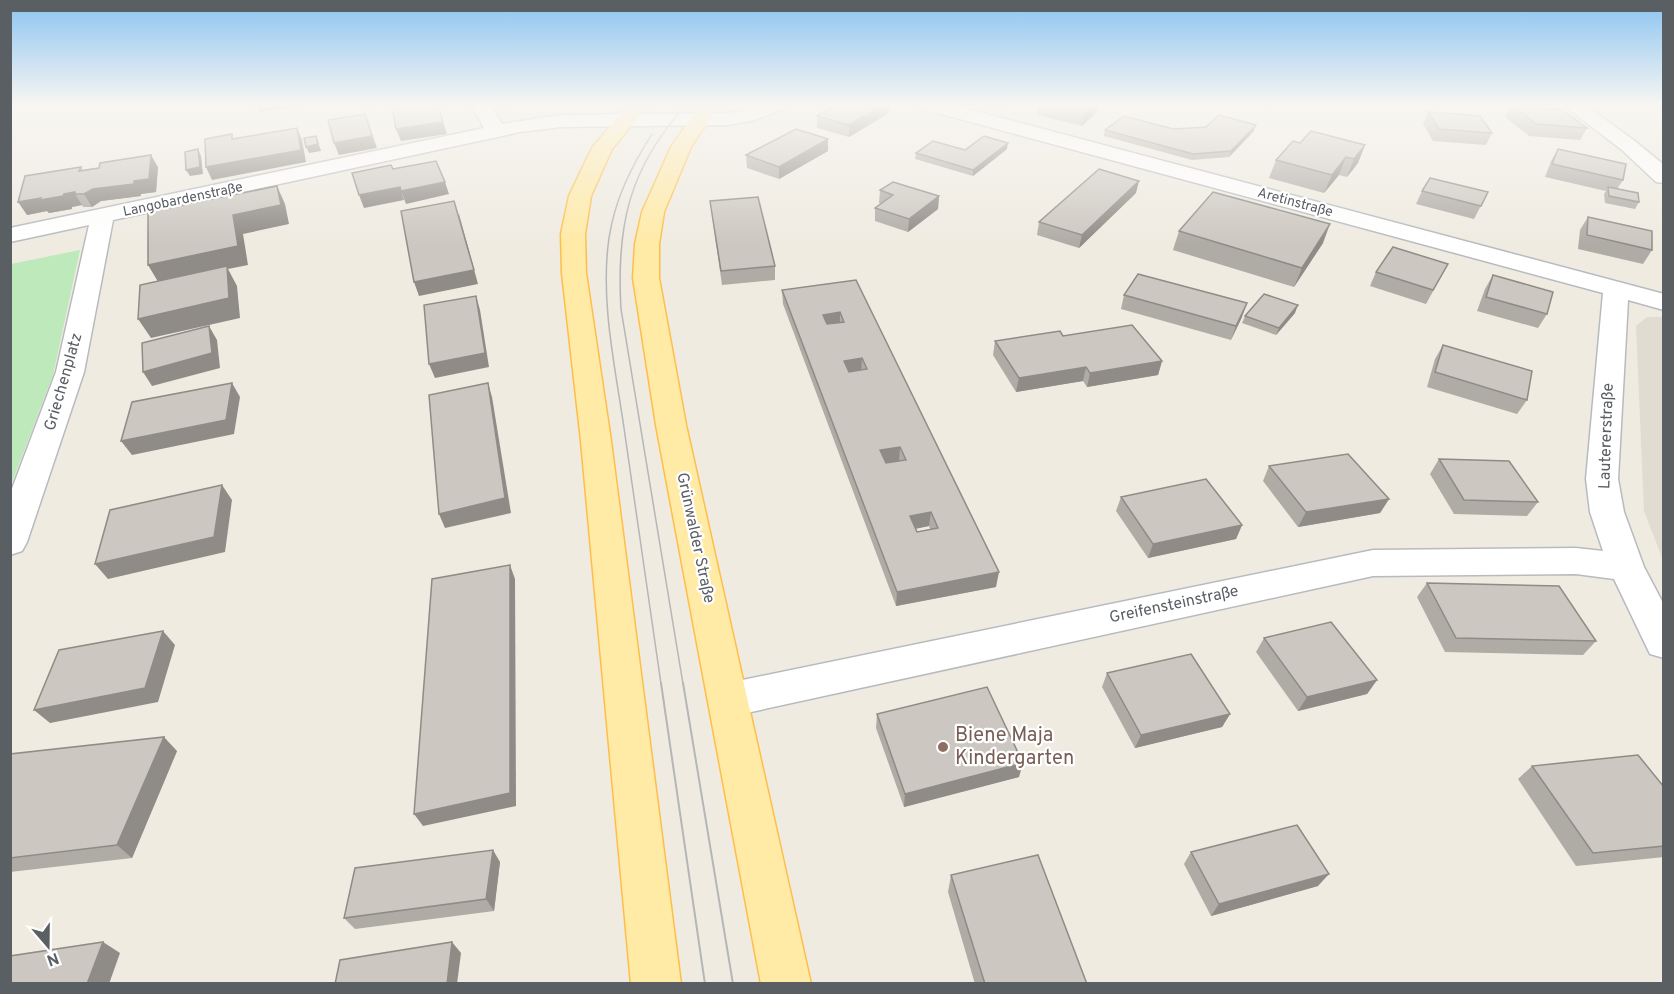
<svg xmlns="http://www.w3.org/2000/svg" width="1674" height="994" viewBox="0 0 1674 994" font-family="Overpass,sans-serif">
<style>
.education{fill:#e1dcd2}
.green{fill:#bee9bb}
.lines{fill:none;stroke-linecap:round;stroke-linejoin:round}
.minor-casing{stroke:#b7bbbf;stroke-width:3}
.major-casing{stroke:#ffbe4a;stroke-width:3}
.minor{fill:#fff;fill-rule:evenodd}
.major{fill:#ffeaa6;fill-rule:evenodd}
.tram-far1{stroke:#b5b6b7;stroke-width:1.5}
.tram{stroke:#b5b6b7;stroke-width:2}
.wall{fill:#afaba5;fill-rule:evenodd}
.shaded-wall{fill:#8f8b86}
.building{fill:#ccc7c0;stroke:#8f8b86;stroke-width:1.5;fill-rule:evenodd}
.education-dot{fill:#8d6e63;stroke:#fff;stroke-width:2}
.labels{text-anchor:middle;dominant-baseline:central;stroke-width:4.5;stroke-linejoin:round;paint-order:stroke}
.far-street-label{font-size:14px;fill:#5a5f64;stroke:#fff}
.street-label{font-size:16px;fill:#5a5f64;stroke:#fff}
.near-education-label{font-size:20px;fill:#785e54;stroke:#fff;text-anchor:start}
</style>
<rect width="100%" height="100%" fill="#efebe1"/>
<!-- education -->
<path class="education" d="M1647 317H1663V560L1644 511 1636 326Z"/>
<!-- green -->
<path class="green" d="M80 250 53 375 11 485V264Z"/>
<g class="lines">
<defs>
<g id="minor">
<path d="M471 104H490L502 124 561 115 728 113 744 111 760 104H787L785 108 755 120 728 125 561 127 520 132 113 220 84 372 27 542 22 551 10 555V494L56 372 89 225 10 242V228L484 128Z"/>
<path d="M917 104H949L1664 294V310L1628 300 1618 479 1624 512 1644 567 1664 605V658L1650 654 1614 579 1576 574 1373 576 728 717 714 712 708 700 714 688 728 683 1373 550 1576 548 1603 551 1590 512 1586 479 1603 293 919 108Z"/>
<path d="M1562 104H1584L1636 142 1664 165V183L1656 182 1622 150Z"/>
</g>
<g id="major">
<path d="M629 104H649L612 149 591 196 585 234 586 273 611 441 681 984H631L581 441 562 273 561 234 569 196 592 148Z"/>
<path d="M701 104H720L691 147 664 212 659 244V278L686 425 811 984H761L656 425 633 278 635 244 642 212 671 147Z"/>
</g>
</defs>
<!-- minor casing -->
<use href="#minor" class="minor-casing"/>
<!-- major casing -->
<use href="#major" class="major-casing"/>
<!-- minor -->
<use href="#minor" class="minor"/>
<!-- major -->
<use href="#major" class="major"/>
<!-- tram-far1 -->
<g class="tram-far1">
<path d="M652 134C631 167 615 199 609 238 600 300 615 366 624 428 636 513 649 599 661 684"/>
<path d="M683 684 621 309C616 226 629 167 687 104"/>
</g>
<!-- tram -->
<g class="tram">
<path d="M661 683 705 984"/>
<path d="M683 683 733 984"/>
</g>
</g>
<!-- wall -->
<g class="wall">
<path d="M986 104H1009L1002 109Z"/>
<path d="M1038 104H1099L1097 112 1082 126 1037 115Z"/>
<path d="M1363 104H1397V105Z"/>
<path d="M1512 105 1587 128 1580 140 1529 136 1505 117Z"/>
<path d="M1428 112 1492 133 1486 145 1433 141 1423 124Z"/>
<path d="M889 113 849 137 817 128V116Z"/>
<path d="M1173 129 1254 131 1229 157 1192 160 1104 136 1105 130Z"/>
<path d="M1300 143 1365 145 1358 163 1347 177 1339 175 1324 193 1269 178 1276 160Z"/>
<path d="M1007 149 973 176 915 159 916 153Z"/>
<path d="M1558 149 1623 180 1617 189 1639 202 1635 209 1605 203 1604 194 1606 191 1545 177 1551 161Z"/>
<path d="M828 151 779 179 747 168 746 155Z"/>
<path d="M81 167 83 171 158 167 156 192 141 194V196L101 201 92 207H83L82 205 72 207V209L49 213 47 211 27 215Z"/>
<path d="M880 190 939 196 938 209 908 232 875 221V208L881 204 879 203Z"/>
<path d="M1422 191 1488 192 1474 219 1416 204Z"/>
<path d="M1136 193 1079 248 1037 235 1039 222Z"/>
<path d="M710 201 775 266V280L722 285Z"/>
<path d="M1588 217 1652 250 1643 264 1578 249 1580 230Z"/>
<path d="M1179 231 1323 243 1294 287 1173 250Z"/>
<path d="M1448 264 1426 304 1370 286 1376 272Z"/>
<path d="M1493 275 1547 314 1538 328 1477 311 1485 289Z"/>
<path d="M856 280 996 587 896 606 783 304 782 290ZM929 526 930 529 917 532 915 529Z"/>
<path d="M1124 295 1242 317 1231 340 1121 309Z"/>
<path d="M1295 313 1276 335 1242 323 1245 316Z"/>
<path d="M1063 336 1162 361 1158 375 1087 387 1083 381 1016 392 993 355 995 341Z"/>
<path d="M1443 345 1527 400 1517 414 1427 387 1435 359Z"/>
<path d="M1439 459 1538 502 1527 516 1454 514 1430 474Z"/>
<path d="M1269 466 1389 499 1380 513 1298 527 1263 481Z"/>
<path d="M1121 497 1242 525 1236 539 1148 558 1116 511Z"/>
<path d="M1427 583 1596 641 1583 655 1445 652 1417 597Z"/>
<path d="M1264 638 1377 680 1367 694 1298 711 1256 652Z"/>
<path d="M1107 673 1230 714 1222 727 1135 748 1102 687Z"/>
<path d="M877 714 1019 777 904 807 876 728Z"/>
<path d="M177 751 132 858 10 872V754Z"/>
<path d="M1532 766 1664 787V857L1576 866 1518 779Z"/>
<path d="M1191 852 1318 886 1211 916 1184 864Z"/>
<path d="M500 862 494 911 355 929 344 918Z"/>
<path d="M951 875 1087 984H975L948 892Z"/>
</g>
<!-- shaded-wall -->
<g class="shaded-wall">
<path d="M257 104H306V105L260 112Z"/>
<path d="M367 104H383L368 108Z"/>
<path d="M438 104 447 134 401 141 396 129Z"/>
<path d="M884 104H889V113L849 137V125Z"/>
<path d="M1003 104H1009L1002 109Z"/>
<path d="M1090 104H1099L1097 112 1082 126 1085 109Z"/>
<path d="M365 114 377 148 339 155 334 143Z"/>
<path d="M1256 125 1254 131 1229 157 1231 151Z"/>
<path d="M297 128 302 140 306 162 212 180 206 167Z"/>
<path d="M316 136 321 151 309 153 306 147Z"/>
<path d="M828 139V151L779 179V167Z"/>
<path d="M1008 143 1007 149 973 176V170Z"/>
<path d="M1365 145 1358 163 1347 177 1354 159Z"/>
<path d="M198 149 201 156 203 174 190 176 186 170Z"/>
<path d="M151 155 158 167 156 192 141 194V196L101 201 92 207 84 194 93 189 134 181Z"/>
<path d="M1346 157 1339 175 1324 193 1332 175Z"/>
<path d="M1139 181 1136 193 1079 248 1082 235Z"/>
<path d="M445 182 449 194 406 204 401 191Z"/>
<path d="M277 186 285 204 289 224 243 234 248 265 228 269 237 286 240 318 151 338 138 319 160 285 148 265 233 215Z"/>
<path d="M400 187 404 200 364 208 359 195Z"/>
<path d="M75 192V194L82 205 72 207V209L49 213 47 211 27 215 18 202Z"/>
<path d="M939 196 938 209 908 232 909 219Z"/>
<path d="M459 214 478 284 419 296 414 282Z"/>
<path d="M1330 224 1323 243 1294 287 1302 268Z"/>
<path d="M476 296 480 310 489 367 435 378 429 364Z"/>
<path d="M1247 303 1242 317 1231 340 1236 326Z"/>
<path d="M1298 305 1295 313 1276 335 1279 328Z"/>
<path d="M840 312V326L823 329V315Z"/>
<path d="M209 326 217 340 220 368 152 386 143 372Z"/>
<path d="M862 358 861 372 844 375V361Z"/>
<path d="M1162 361 1158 375 1087 387 1090 373Z"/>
<path d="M1086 367 1083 381 1016 392 1019 378Z"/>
<path d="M232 383 240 397 234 434 132 455 121 441Z"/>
<path d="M488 383 492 397 511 513 445 528 439 514Z"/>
<path d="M900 447 899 461 880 464V450Z"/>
<path d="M222 485 232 500 225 552 108 579 95 564Z"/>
<path d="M1389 499 1380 513 1298 527 1306 512Z"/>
<path d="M931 512 929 526 909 530 910 516Z"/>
<path d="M1242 525 1236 539 1148 558 1153 544Z"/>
<path d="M510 565 515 579 516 806 423 826 414 814Z"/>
<path d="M999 572 996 587 896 606 897 592Z"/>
<path d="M163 631 175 645 158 702 50 723 34 710Z"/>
<path d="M1377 680 1367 694 1298 711 1307 697Z"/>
<path d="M1230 714 1222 727 1135 748 1141 735Z"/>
<path d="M164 737 177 751 132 858 117 845Z"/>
<path d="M1023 763 1019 777 904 807 905 794Z"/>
<path d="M493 850 500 862 494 911 486 899Z"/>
<path d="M1329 874 1318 886 1211 916 1219 904Z"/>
<path d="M103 942 120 953 109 984H87Z"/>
<path d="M452 942 461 953 457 984H447Z"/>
</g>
<!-- building -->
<g class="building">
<path d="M415 104H438L443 122 396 129 392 108Z"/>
<path d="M837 104H884L849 125 817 116Z"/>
<path d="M1065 104H1090L1085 109Z"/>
<path d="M1512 105 1562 110 1587 128 1536 124Z"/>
<path d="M1428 112 1480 116 1492 133 1439 129Z"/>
<path d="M365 114 372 136 334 143 328 120Z"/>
<path d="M1219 115 1256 125 1231 151 1193 154 1105 130 1124 116 1173 129 1206 127Z"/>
<path d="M297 128 301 150 206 167 205 139 232 134V139Z"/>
<path d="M796 129 828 139 779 167 746 155Z"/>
<path d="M1311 131 1365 145 1354 159 1346 157 1332 175 1276 160 1293 141 1300 143Z"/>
<path d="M316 136 318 144 306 147 304 138Z"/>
<path d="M984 136 1008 143 973 170 916 153 933 141 965 150Z"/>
<path d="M198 149 200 167 186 170 185 152Z"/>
<path d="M1558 149 1626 164 1623 180 1552 164Z"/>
<path d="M151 155 149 179 134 181V184L93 189 84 194H75V192L64 194 63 196 40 200 41 198 18 202 25 176 81 167 79 171 99 168 100 163Z"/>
<path d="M436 161 445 182 401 191 400 187 359 195 352 173 391 165 393 169Z"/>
<path d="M1099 169 1139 181 1082 235 1039 222Z"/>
<path d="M1430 178 1488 192 1481 206 1422 191Z"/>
<path d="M893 182 939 196 909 219 875 208 893 195 880 190Z"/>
<path d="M277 186 281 205 233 215 238 246 148 265V212Z"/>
<path d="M1608 187 1638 193 1639 202 1609 196Z"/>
<path d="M1213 192 1330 224 1302 268 1179 231Z"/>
<path d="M758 197 775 266 721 271 710 201Z"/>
<path d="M454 201 474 270 414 282 401 211Z"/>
<path d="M1588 217 1652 231V250L1587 235Z"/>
<path d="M1393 247 1448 264 1433 290 1376 272Z"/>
<path d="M227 266 229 298 138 319 140 285Z"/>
<path d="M1138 274 1247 303 1236 326 1124 295Z"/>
<path d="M1493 275 1553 292 1547 314 1486 297Z"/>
<path d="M856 280 999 572 897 592 782 290ZM840 312 844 322 827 324 823 315ZM862 358 867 369 849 372 844 361ZM900 447 906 460 886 463 880 450ZM931 512 938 528 917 532 910 516Z"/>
<path d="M1264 294 1298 305 1279 328 1245 316Z"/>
<path d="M476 296 485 353 429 364 424 305Z"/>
<path d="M1132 325 1162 361 1090 373 1086 367 1019 378 995 341 1060 331 1063 336Z"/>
<path d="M209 326 212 353 143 372 142 343Z"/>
<path d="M1443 345 1532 371 1527 400 1435 372Z"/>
<path d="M232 383 226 420 121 441 132 402Z"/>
<path d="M488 383 505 498 439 514 429 395Z"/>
<path d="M1348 454 1389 499 1306 512 1269 466Z"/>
<path d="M1439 459 1509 461 1538 502 1464 500Z"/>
<path d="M1206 479 1242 525 1153 544 1121 497Z"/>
<path d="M222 485 214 537 95 564 110 510Z"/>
<path d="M510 565V793L414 814 432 579Z"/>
<path d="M1427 583 1559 586 1596 641 1456 638Z"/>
<path d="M1331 622 1377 680 1307 697 1264 638Z"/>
<path d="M163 631 145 688 34 710 59 650Z"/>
<path d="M1191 654 1230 714 1141 735 1107 673Z"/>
<path d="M987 687 1023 763 905 794 877 714Z"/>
<path d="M164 737 117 845 10 858V754Z"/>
<path d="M1638 755 1664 787V846L1593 853 1532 766Z"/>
<path d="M1297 825 1329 874 1219 904 1191 852Z"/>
<path d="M493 850 486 899 344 918 355 868Z"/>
<path d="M1038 855 1087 984H985L951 875Z"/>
<path d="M103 942 87 984H10V956Z"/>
<path d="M452 942 447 984H335L340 960Z"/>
</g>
<!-- sky -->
<linearGradient id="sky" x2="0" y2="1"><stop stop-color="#8bc4f1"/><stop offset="0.43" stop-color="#f8f6f2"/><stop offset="1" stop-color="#f8f6f2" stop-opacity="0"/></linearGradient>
<rect width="1674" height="244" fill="url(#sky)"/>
<!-- markers -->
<circle class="education-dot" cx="943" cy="747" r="6"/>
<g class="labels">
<!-- far-street labels -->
<g class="far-street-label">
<text transform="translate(183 200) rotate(-12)">Langobardenstraße</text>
<text transform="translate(1295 203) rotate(15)">Aretinstraße</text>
</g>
<!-- street labels -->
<g class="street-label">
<text transform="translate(64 382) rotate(-74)">Griechenplatz</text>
<text transform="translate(1607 436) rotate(-88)">Lautererstraße</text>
<text transform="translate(695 538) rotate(78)">Grünwalder Straße</text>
<text transform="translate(1174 605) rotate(-12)">Greifensteinstraße</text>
</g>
<!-- near-education labels -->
<g class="near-education-label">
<text x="955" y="736">Biene Maja<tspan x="955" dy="23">Kindergarten</tspan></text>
</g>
</g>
<!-- border -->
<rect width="1674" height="994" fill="none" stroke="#5a5f64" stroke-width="24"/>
<!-- north arrow -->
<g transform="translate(48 946) rotate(160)" stroke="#ffffff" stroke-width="4.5" paint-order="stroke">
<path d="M0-4.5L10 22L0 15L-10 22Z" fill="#5a5f64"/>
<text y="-9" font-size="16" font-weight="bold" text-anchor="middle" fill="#5a5f64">N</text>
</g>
</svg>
